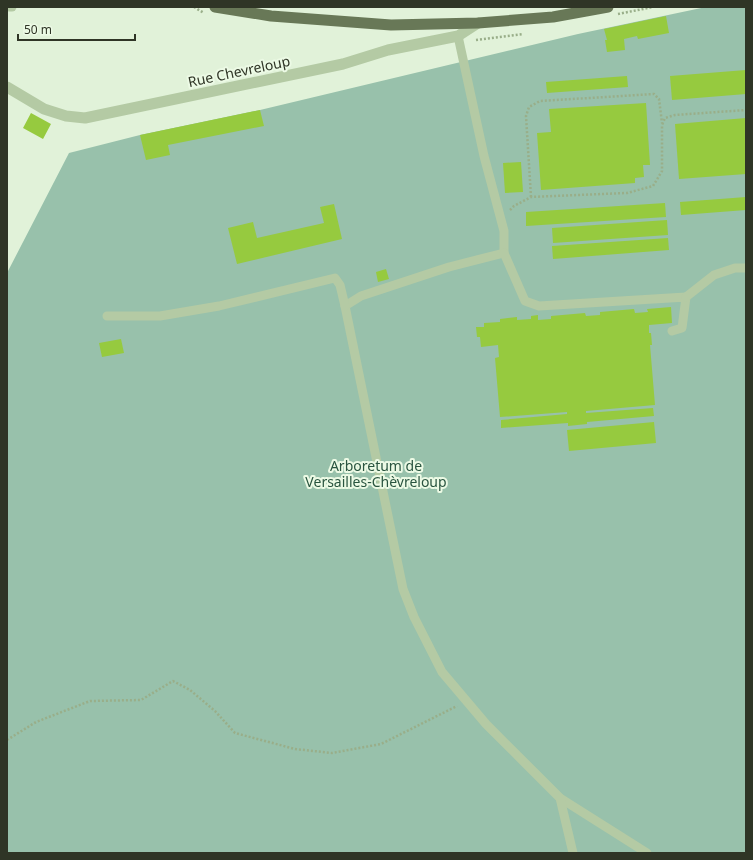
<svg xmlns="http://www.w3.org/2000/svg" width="753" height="860" viewBox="0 0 753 860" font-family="'Noto Sans',sans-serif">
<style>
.green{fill:#98c1ab}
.building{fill:#96ca3f}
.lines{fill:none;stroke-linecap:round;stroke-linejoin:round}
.path{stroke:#99ae89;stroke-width:2.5;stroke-dasharray:2 2;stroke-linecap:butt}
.service{stroke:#b4caa4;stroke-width:9}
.minor{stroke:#b4caa4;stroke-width:11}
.primary{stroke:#687857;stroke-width:11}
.labels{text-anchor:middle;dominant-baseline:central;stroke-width:4;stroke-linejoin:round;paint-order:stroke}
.street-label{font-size:14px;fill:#2f3526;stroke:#ecfae5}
.park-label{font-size:14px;fill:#29543f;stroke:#ecfae5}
</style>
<rect width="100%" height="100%" fill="#e1f2d9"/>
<!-- green -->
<path class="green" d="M706 7H746V853H7V273L69 153 140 135 260 110 578 34Z"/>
<!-- building -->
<g class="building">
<path d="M666 16 669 33 638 39 637 36 624 39 625 50 607 52 605 40H607L604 29Z"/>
<path d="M746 70V94L672 100 670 76Z"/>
<path d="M627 76 628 87 547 93 546 82Z"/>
<path d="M646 103 650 165H643L644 177 635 178V183L541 190 537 133 551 132 549 109Z"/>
<path d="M260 110 264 126 168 145 170 155 146 160 140 135Z"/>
<path d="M31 113 51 124 43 139 23 128Z"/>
<path d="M746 118V174L679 179 675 124Z"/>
<path d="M521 162 523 192 505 193 503 163Z"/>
<path d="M746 197V210L681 215 680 202Z"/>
<path d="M665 203 666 217 526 226V212Z"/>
<path d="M334 204 342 239 237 264 228 228 253 222 257 238 324 223 320 207Z"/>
<path d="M667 220 668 235 553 243 552 228Z"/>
<path d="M668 238 669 250 553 259 552 246Z"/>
<path d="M386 269 389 279 378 282 376 272Z"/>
<path d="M671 307 672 323 649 325V333H651L652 345H650L655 405 586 411V413L653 408 654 416 587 422V424L568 426V423L501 428V420L567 414V412L500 417 495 358 499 357 498 345 481 347 480 337H477L476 327H484V323L500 322V319L517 317V320L531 319V316L538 315V320L551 319V316L585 313 586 316 600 315V312L634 309 635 313 648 312 647 309Z"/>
<path d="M121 339 124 353 102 357 99 343Z"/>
<path d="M654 422 656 443 569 451 567 430Z"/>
</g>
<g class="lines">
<!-- path -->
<g class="path">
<path d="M194 7 204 13"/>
<path d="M618 14 653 7"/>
<path d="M476 40 523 34"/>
<path d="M531 197 526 116 529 107 540 101 654 94 659 99 662 123"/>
<path d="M510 210 514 206 531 197 627 193 653 186 662 171V125L665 118 675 115 746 110"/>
<path d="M7 740 36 722 90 701 141 700 173 681 190 690 215 711 235 733 295 749 332 753 381 744 457 706"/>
</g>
<!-- service -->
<g class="service">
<path d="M9 7H12"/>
<path d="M458 36 484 156 504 231V253L449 267 361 296 345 306 403 589 414 617 442 672 486 724 560 798 647 853"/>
<path d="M504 253 525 301 539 306 686 297 682 328 672 331"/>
<path d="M686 297 714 275 735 268H746"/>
<path d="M107 316H160L219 306 335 278 340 285 345 306"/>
<path d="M560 798 573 853"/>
</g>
<!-- minor -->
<path class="minor" d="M7 87 44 109 66 116 85 118 343 64 388 50 458 36 478 23"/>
<!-- primary -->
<path class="primary" d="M215 7 271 16 391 25 478 23 553 17 608 7"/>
</g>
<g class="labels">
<!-- street labels -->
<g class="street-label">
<text transform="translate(239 71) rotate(-12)">Rue Chevreloup</text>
</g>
<!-- park labels -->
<g class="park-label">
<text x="376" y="465">Arboretum de<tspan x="376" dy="16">Versailles-Chèvreloup</tspan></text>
</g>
</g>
<!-- border -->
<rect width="753" height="860" fill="none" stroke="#2f3526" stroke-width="16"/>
<!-- scale -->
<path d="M18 34v6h117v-6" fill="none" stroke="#2f3526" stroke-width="2"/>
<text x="24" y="34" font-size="12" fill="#2f3526" stroke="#ecfae5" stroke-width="3" paint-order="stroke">50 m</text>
</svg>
